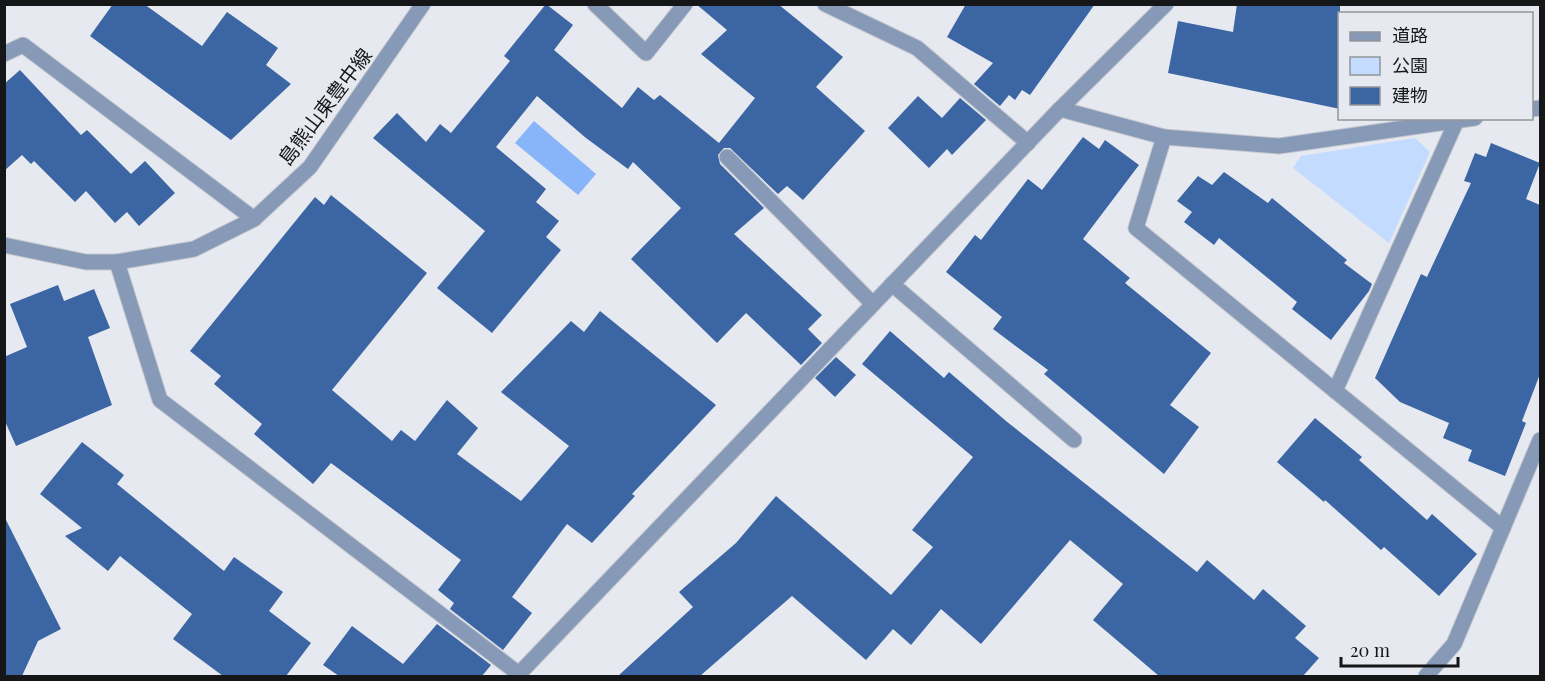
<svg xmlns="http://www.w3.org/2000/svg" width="1545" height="681" viewBox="0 0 1545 681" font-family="'Playfair Display','Noto Sans JP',serif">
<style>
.green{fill:#c3dbfe}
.water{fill:#88b5f9}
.building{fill:#3c65a3}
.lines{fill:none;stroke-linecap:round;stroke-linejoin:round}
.minor-casing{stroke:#c5c7cd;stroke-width:17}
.minor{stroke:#8699b7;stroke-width:15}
.labels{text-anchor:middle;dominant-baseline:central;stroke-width:5;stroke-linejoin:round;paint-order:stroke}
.street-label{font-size:20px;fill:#151618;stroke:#e6e9ef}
</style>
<rect width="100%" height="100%" fill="#e6e9ef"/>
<!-- green -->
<path class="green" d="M1415 138 1430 152 1389 243 1293 168 1301 156Z"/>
<!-- water -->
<path class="water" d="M534 121 596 174 578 195 515 143Z"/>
<!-- building -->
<g class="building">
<path d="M113 4H144L202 46 227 12 278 48 266 65 291 84 231 140 90 36Z"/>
<path d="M546 4 573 25 554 50 622 108 638 87 654 100 660 95 719 143 755 98 701 54 727 30 696 4H778L843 57 816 87 865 131 803 200 787 186 778 194 730 148H724L718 155 720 164 764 208 734 234 822 315 808 329 822 343 801 365 746 313 717 343 631 259 681 208 633 162 628 169 586 138 537 96 496 147 546 189 536 202 559 221 546 237 561 250 492 333 437 288 485 231 373 138 397 113 426 142 440 124 451 133 510 61 504 56Z"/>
<path d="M966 4H1095L1030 95 1022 90 1015 100 1009 95 1000 106 974 84 993 63 947 37Z"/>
<path d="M1237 4H1340V109L1168 73 1178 21 1233 32Z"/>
<path d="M20 70 81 135 87 130 131 174 145 161 175 193 139 226 127 212 115 223 86 191 75 202 34 161 31 164 22 155 4 171V84Z"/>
<path d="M918 96 942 118 960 98 986 120 952 155 947 149 929 168 888 128Z"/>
<path d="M1083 137 1099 149 1105 140 1139 165 1083 239 1130 278 1125 283 1211 353 1170 405 1199 427 1164 474 1044 374 1048 370 993 329 1002 317 946 272 975 235 981 240 1028 179 1042 190Z"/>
<path d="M1491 143 1540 163 1526 199 1540 205V374L1522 421 1526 423 1505 476 1468 461 1472 450 1443 438 1449 423 1400 402 1375 378 1421 274 1427 277 1471 183 1464 181 1475 153 1486 157Z"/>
<path d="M1224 172 1268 203 1272 198 1347 260 1344 263 1372 284 1369 291 1331 340 1292 309 1297 302 1219 238 1214 245 1184 222 1192 212 1177 201 1198 176 1212 185Z"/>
<path d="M331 195 427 273 332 390 392 441 401 430 415 441 447 400 478 428 457 454 521 501 569 446 501 392 571 321 584 332 600 311 716 405 632 494 635 496 592 543 567 524 512 597 532 613 503 650 450 609 454 603 438 590 461 560 331 463 313 484 254 434 262 424 214 384 221 376 190 351 315 197 324 205Z"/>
<path d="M58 285 64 301 94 289 110 328 88 337 112 405 16 446 4 419V357L27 347 10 304Z"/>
<path d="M890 331 944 378 949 372 1006 421 1197 572 1207 560 1254 600 1263 589 1306 626 1295 638 1319 658 1303 676H1159L1093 620 1123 584 1070 540 981 644 941 609 911 645 893 629 866 660 792 596 700 676H618L693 607 679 592 736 543 776 496 891 595 933 547 912 530 973 457 862 364Z"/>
<path d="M836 357 856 375 835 397 815 378Z"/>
<path d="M1315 418 1362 457 1359 460 1427 520 1432 514 1477 554 1439 596 1384 547 1381 550 1325 500 1324 502 1277 462Z"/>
<path d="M82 442 124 475 117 484 224 571 234 557 283 592 269 611 311 643 286 676H223L173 639 192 614 120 556 108 571 65 536 82 528 40 494Z"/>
<path d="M4 516 61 629 38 641 22 676H4Z"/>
<path d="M437 624 491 665 482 676H339L323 665 352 626 403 664Z"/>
</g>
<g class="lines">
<defs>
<g id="minor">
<path d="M595 4 646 53 685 4"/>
<path d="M825 4 917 48 1028 143"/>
<path d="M4 54 23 45 254 219"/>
<path d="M1060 109 1164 137 1279 146 1475 118"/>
<path d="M1532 109 1540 108"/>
<path d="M1164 137 1136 228 1503 528"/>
<path d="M727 157 873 304"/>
<path d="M4 245 86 262H117L194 249 254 219 310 167 423 4"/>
<path d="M117 262 160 400 519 674"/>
<path d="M892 284 1074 440"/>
<path d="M1335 391 1456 122"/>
<path d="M517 676 1060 109 1166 4"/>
<path d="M1426 676 1454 644 1540 440"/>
</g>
</defs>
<!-- minor casing -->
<use href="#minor" class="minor-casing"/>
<!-- minor -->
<use href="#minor" class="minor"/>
</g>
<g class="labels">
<!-- street labels -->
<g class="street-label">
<text transform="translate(324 106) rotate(-53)">島熊山東豊中線</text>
</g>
</g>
<!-- border -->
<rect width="1545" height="681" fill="none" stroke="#151618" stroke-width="12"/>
<!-- legend -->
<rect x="1338" y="12" width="195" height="108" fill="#e6e9ef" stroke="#929599" stroke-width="1.5"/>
<rect x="1350" y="32" width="30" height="9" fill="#8699b7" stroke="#929599" stroke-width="1.5"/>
<text x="1392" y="42" font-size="18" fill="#151618">道路</text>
<rect x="1350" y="57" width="30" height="18" fill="#c3dbfe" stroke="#929599" stroke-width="1.5"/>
<text x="1392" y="72" font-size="18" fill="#151618">公園</text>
<rect x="1350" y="87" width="30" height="18" fill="#3c65a3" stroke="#929599" stroke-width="1.5"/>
<text x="1392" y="102" font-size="18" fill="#151618">建物</text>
<!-- scale -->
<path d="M1341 657v9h117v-9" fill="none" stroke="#151618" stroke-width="3"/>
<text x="1350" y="657" font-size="18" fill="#151618" stroke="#e6e9ef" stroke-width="4.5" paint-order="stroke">20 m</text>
</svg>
